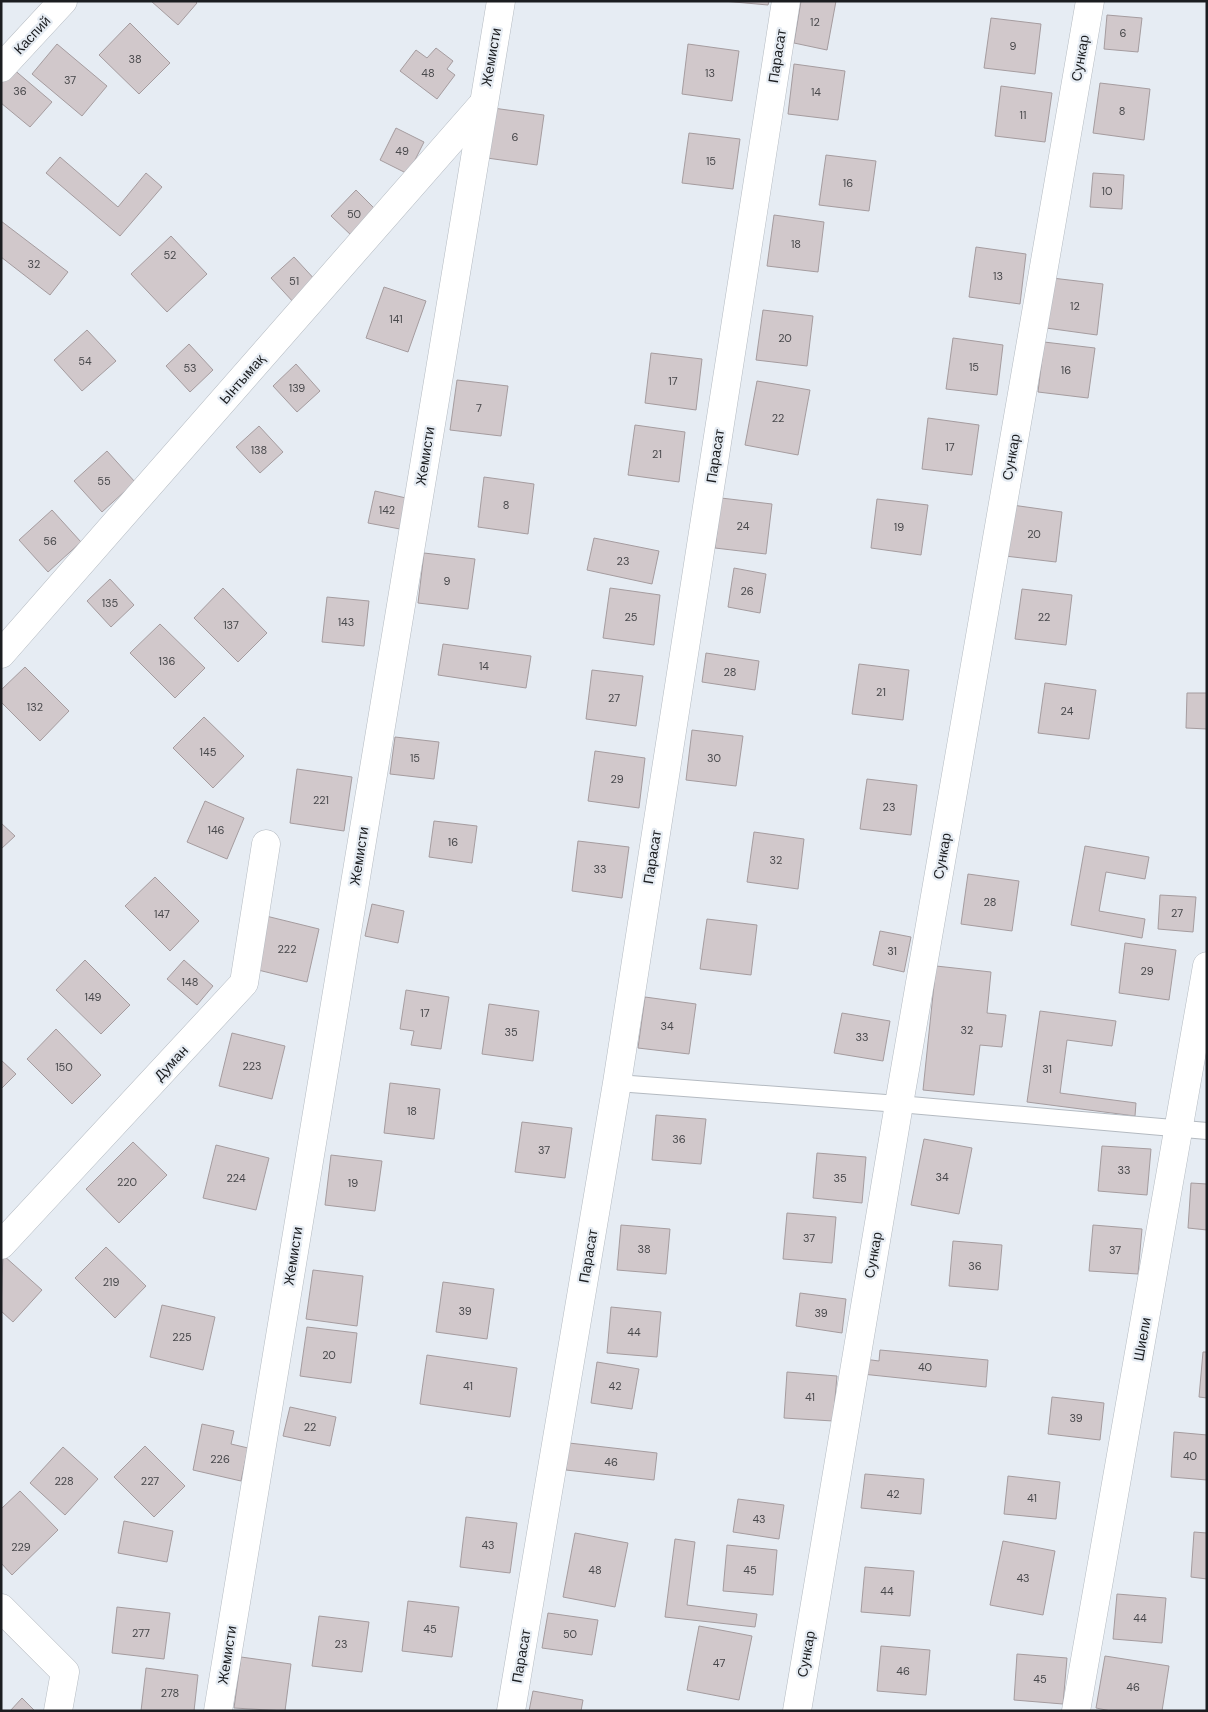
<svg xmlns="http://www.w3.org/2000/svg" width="1208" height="1712" viewBox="0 0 1208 1712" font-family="'DM Sans',sans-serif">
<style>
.building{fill:#d1c8cb;stroke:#a59c9f}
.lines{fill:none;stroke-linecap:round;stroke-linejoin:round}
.service-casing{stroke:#b4bac1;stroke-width:18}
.minor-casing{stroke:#b4bac1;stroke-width:29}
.service{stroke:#fff;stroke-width:16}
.minor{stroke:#fff;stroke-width:28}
.labels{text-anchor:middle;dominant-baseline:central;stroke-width:4.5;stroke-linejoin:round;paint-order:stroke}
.number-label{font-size:11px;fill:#48484b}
.street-label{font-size:14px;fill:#1b1d20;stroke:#e6ecf3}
</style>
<rect width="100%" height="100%" fill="#e6ecf3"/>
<!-- building -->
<g class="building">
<path d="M151 1H195L197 3 178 25Z"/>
<path d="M723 1H769L768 5Z"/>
<path d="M801 1H836L827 50 794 43Z"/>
<path d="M1107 15 1142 18 1138 52 1104 49Z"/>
<path d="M991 18 1041 24 1035 74 984 68Z"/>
<path d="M130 23 170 63 139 94 99 55Z"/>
<path d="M57 44 107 86 82 116 32 74Z"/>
<path d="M688 44 739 51 732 101 682 94Z"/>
<path d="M436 48 453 61 447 69 455 75 437 99 400 71 416 50 427 58Z"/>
<path d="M794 64 845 71 838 120 788 114Z"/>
<path d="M12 68 52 102 30 127 1 103V80Z"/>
<path d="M1100 83 1150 89 1144 140 1093 133Z"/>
<path d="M1001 86 1052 93 1045 142 995 136Z"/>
<path d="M493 108 544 115 537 165 487 158Z"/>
<path d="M396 128 424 142 408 174 380 160Z"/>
<path d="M689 133 740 139 733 189 682 183Z"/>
<path d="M826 155 876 161 869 211 819 205Z"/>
<path d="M60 157 118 207 146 173 162 187 120 236 46 173Z"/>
<path d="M1093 173 1124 175 1122 209 1090 207Z"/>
<path d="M356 190 378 212 353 237 331 216Z"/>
<path d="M774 215 824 222 818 272 767 266Z"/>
<path d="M1 221 68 272 50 295 1 257Z"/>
<path d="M171 236 207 274 167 312 131 274Z"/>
<path d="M976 247 1026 254 1020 304 969 297Z"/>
<path d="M294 257 318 283 295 304 271 278Z"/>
<path d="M1052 278 1103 284 1097 335 1046 328Z"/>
<path d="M384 287 426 301 408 352 366 338Z"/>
<path d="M763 310 813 316 807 366 756 360Z"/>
<path d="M87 330 116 361 82 391 54 360Z"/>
<path d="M953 338 1003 345 997 395 946 389Z"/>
<path d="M1044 342 1095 348 1088 398 1038 392Z"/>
<path d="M189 344 213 370 190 392 166 366Z"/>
<path d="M651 353 702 359 696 410 645 403Z"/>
<path d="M296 364 320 391 297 412 273 386Z"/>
<path d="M457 380 508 386 501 436 450 430Z"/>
<path d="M757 381 810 390 798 455 745 445Z"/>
<path d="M928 418 979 425 972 475 922 469Z"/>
<path d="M635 425 685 432 679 482 628 475Z"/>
<path d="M259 426 283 452 260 473 236 447Z"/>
<path d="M107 451 135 482 102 512 74 481Z"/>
<path d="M484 477 534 484 528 534 478 527Z"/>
<path d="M375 491 406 498 400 529 368 523Z"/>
<path d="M721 498 772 504 766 554 715 548Z"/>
<path d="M877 499 928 505 921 555 871 548Z"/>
<path d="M1012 505 1062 512 1056 562 1005 556Z"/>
<path d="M52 510 81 542 48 572 19 540Z"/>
<path d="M594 538 659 551 652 584 587 570Z"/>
<path d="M424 553 475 559 468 609 418 603Z"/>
<path d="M734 568 766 574 760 613 728 607Z"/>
<path d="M110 579 134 605 111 627 87 601Z"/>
<path d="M223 588 267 633 238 662 194 618Z"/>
<path d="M610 588 660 595 654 645 603 638Z"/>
<path d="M1022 589 1072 595 1066 645 1015 639Z"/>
<path d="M327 597 369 601 364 646 322 642Z"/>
<path d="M160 624 205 668 175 698 130 653Z"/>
<path d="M443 644 531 656 526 688 438 675Z"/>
<path d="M706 653 759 661 755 690 702 682Z"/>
<path d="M859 664 909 670 903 720 852 714Z"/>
<path d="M25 667 69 711 40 741 1 702V690Z"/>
<path d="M592 670 643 676 636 726 586 719Z"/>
<path d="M1045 683 1096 690 1089 739 1038 733Z"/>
<path d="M1187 693H1207V729L1186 728Z"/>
<path d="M204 717 244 756 213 788 173 748Z"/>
<path d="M692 730 743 736 736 786 686 780Z"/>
<path d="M395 737 439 742 434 779 390 774Z"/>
<path d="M595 751 645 758 639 808 588 801Z"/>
<path d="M297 769 352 777 344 831 290 823Z"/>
<path d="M867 779 917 785 911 835 860 829Z"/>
<path d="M205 801 244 818 227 859 187 842Z"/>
<path d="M434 821 477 826 472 863 429 857Z"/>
<path d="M1 823 15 836 1 849Z"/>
<path d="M754 832 804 839 798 889 747 882Z"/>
<path d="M578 841 629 847 622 898 572 891Z"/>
<path d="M1085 846 1149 857 1145 879 1106 872 1099 911 1145 919 1142 938 1071 925Z"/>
<path d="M968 874 1019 881 1012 931 961 924Z"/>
<path d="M155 877 199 921 170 951 125 906Z"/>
<path d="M1160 895 1196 897 1193 932 1158 929Z"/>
<path d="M372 904 404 911 398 943 365 936Z"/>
<path d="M266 916 319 929 307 982 254 969Z"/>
<path d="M707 919 757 925 751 975 700 969Z"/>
<path d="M880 931 911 937 904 972 873 965Z"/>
<path d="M1125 943 1176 950 1169 1000 1119 993Z"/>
<path d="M85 960 130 1005 101 1034 56 990Z"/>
<path d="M184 960 213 986 197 1005 167 979Z"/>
<path d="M936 966 991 972 987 1013 1006 1015 1002 1047 980 1045 974 1095 923 1090Z"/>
<path d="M406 990 449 997 441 1049 411 1045 414 1031 400 1029Z"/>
<path d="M645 997 696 1004 689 1054 638 1048Z"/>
<path d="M489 1004 539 1011 533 1061 482 1054Z"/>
<path d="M1040 1011 1116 1021 1112 1046 1067 1040 1060 1093 1136 1103 1135 1116 1027 1102Z"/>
<path d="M842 1013 890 1021 883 1061 834 1053Z"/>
<path d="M56 1029 101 1075 72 1104 27 1059Z"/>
<path d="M232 1033 285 1046 272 1099 219 1086Z"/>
<path d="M1 1060 16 1074 1 1089Z"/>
<path d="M390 1083 440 1089 434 1139 384 1133Z"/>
<path d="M656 1115 706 1119 701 1164 652 1160Z"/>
<path d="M522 1122 572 1128 565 1178 515 1172Z"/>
<path d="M924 1139 972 1148 959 1214 911 1205Z"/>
<path d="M133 1142 167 1175 119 1223 86 1189Z"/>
<path d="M216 1145 269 1158 256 1210 203 1198Z"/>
<path d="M1102 1146 1151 1149 1147 1195 1098 1191Z"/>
<path d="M817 1153 866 1157 862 1203 813 1198Z"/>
<path d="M331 1155 382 1161 375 1211 325 1205Z"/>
<path d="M1191 1183 1207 1184V1230L1188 1228Z"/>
<path d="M787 1213 836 1217 832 1263 783 1259Z"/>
<path d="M621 1225 670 1229 666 1274 617 1270Z"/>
<path d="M1093 1225 1142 1229 1138 1274 1089 1271Z"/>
<path d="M953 1241 1002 1245 998 1290 949 1286Z"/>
<path d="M106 1247 146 1286 115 1318 75 1278Z"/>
<path d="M3 1255 42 1290 13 1322 1 1311Z"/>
<path d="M313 1270 363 1276 357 1326 306 1319Z"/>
<path d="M443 1282 494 1289 487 1339 436 1332Z"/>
<path d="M800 1293 846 1299 842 1333 796 1326Z"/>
<path d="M162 1305 215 1317 203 1370 150 1357Z"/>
<path d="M611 1307 661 1312 657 1357 607 1353Z"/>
<path d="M307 1327 357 1333 351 1383 300 1376Z"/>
<path d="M880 1350 988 1360 986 1387 862 1374 864 1359 879 1361Z"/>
<path d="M1203 1352H1207V1398L1199 1397Z"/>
<path d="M427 1355 517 1368 510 1417 420 1404Z"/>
<path d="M597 1362 639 1369 632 1409 591 1403Z"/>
<path d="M787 1372 837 1376 833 1421 784 1418Z"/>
<path d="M1052 1397 1104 1403 1100 1440 1048 1434Z"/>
<path d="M290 1407 336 1417 330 1446 283 1436Z"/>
<path d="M202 1424 234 1431 231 1444 248 1448 241 1481 193 1470Z"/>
<path d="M1174 1432 1207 1435V1480L1171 1477Z"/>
<path d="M569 1443 657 1453 654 1480 566 1470Z"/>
<path d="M145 1446 185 1486 154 1517 114 1477Z"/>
<path d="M63 1447 98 1479 65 1515 30 1483Z"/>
<path d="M865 1474 924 1479 921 1514 861 1508Z"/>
<path d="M1008 1476 1060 1482 1056 1519 1004 1514Z"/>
<path d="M20 1491 58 1530 12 1575 1 1563V1509Z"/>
<path d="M738 1499 784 1505 779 1539 733 1532Z"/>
<path d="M466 1517 517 1523 510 1573 460 1567Z"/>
<path d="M124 1521 173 1531 167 1562 118 1553Z"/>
<path d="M1194 1532 1207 1533V1579L1191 1577Z"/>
<path d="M575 1533 628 1543 615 1607 563 1597Z"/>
<path d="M675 1539 695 1542 687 1605 757 1614 755 1627 665 1617Z"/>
<path d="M1003 1541 1055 1551 1043 1615 990 1605Z"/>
<path d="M727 1545 777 1550 773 1595 723 1591Z"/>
<path d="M865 1567 914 1571 910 1616 861 1612Z"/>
<path d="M1117 1594 1166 1598 1162 1643 1113 1639Z"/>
<path d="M408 1601 459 1607 452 1657 402 1651Z"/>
<path d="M117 1607 170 1613 164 1659 112 1653Z"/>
<path d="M548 1613 598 1620 592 1655 542 1648Z"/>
<path d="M319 1616 369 1622 362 1672 312 1666Z"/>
<path d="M699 1626 752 1636 739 1700 687 1690Z"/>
<path d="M881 1646 930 1650 926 1695 877 1691Z"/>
<path d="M1017 1654 1067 1658 1063 1704 1014 1700Z"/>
<path d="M1105 1656 1169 1666 1162 1711H1111L1096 1708Z"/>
<path d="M241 1657 291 1664 285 1711 234 1708Z"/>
<path d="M146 1668 198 1675 194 1711H141Z"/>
<path d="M533 1691 583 1700 581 1711H529Z"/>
<path d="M22 1698 35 1711H10Z"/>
</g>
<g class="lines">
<defs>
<path id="service" d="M617 1083 899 1104 1207 1131"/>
<g id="minor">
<path d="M1 68 63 1"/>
<path d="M1 654 482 105"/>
<path d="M1 1245 244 983 266 844"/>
<path d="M1 1608 65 1672 58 1711"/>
<path d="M218 1711 501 1"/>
<path d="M511 1711 617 1083 786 1"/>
<path d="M797 1711 899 1104 1090 1"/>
<path d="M1076 1711 1207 966"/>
</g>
</defs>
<!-- service casing -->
<use href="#service" class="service-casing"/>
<!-- minor casing -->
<use href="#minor" class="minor-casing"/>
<!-- service -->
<use href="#service" class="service"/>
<!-- minor -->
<use href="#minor" class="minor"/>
</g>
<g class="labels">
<!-- number labels -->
<g class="number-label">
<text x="815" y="22">12</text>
<text x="1123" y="33">6</text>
<text x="1013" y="46">9</text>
<text x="135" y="59">38</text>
<text x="428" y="73">48</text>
<text x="710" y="73">13</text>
<text x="70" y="80">37</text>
<text x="20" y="91">36</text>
<text x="816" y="92">14</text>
<text x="1122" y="111">8</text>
<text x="1023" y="115">11</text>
<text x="515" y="137">6</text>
<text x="402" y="151">49</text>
<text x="711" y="161">15</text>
<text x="848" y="183">16</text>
<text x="1107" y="191">10</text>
<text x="354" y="214">50</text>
<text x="796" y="244">18</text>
<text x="170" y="255">52</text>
<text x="34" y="264">32</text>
<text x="998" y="276">13</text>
<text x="294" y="281">51</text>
<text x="1075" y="306">12</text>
<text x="396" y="319">141</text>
<text x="785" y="338">20</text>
<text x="85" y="361">54</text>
<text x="974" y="367">15</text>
<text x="190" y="368">53</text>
<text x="1066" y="370">16</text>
<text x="673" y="381">17</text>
<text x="297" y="388">139</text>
<text x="479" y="408">7</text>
<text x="778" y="418">22</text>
<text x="950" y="447">17</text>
<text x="259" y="450">138</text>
<text x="657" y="454">21</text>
<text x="104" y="481">55</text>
<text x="506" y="505">8</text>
<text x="387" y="510">142</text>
<text x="743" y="526">24</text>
<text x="899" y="527">19</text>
<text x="1034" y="534">20</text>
<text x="50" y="541">56</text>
<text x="623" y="561">23</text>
<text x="447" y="581">9</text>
<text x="747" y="591">26</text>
<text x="110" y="603">135</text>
<text x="631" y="617">25</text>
<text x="1044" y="617">22</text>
<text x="346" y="622">143</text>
<text x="231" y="625">137</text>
<text x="167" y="661">136</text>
<text x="484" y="666">14</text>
<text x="730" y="672">28</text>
<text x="881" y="692">21</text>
<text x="614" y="698">27</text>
<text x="35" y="707">132</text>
<text x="1067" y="711">24</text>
<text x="208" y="752">145</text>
<text x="415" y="758">15</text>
<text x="714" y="758">30</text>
<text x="617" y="779">29</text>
<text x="321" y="800">221</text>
<text x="889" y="807">23</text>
<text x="216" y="830">146</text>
<text x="453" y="842">16</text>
<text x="776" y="860">32</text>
<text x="600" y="869">33</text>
<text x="990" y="902">28</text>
<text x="1177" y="913">27</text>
<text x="162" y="914">147</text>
<text x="287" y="949">222</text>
<text x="892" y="951">31</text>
<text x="1147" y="971">29</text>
<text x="190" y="982">148</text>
<text x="93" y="997">149</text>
<text x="425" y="1013">17</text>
<text x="667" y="1026">34</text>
<text x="967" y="1030">32</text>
<text x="511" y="1032">35</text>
<text x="862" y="1037">33</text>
<text x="252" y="1066">223</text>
<text x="64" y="1067">150</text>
<text x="1047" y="1069">31</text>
<text x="412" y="1111">18</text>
<text x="679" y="1139">36</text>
<text x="544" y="1150">37</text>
<text x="1124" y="1170">33</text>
<text x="942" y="1177">34</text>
<text x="236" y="1178">224</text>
<text x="840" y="1178">35</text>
<text x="127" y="1182">220</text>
<text x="353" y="1183">19</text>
<text x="809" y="1238">37</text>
<text x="644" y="1249">38</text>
<text x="1115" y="1250">37</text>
<text x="975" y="1266">36</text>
<text x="111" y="1282">219</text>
<text x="465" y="1311">39</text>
<text x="821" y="1313">39</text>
<text x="634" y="1332">44</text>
<text x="182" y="1337">225</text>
<text x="329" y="1355">20</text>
<text x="925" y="1367">40</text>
<text x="468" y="1386">41</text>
<text x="615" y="1386">42</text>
<text x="810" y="1397">41</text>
<text x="1076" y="1418">39</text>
<text x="310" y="1427">22</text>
<text x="1190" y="1456">40</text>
<text x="220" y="1459">226</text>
<text x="611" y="1462">46</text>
<text x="64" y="1481">228</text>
<text x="150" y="1481">227</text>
<text x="893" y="1494">42</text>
<text x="1032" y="1498">41</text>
<text x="759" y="1519">43</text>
<text x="488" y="1545">43</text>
<text x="21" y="1547">229</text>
<text x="595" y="1570">48</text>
<text x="750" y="1570">45</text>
<text x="1023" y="1578">43</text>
<text x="887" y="1591">44</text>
<text x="1140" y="1618">44</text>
<text x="430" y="1629">45</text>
<text x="141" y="1633">277</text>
<text x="570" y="1634">50</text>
<text x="341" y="1644">23</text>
<text x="719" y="1663">47</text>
<text x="903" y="1671">46</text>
<text x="1040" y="1679">45</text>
<text x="1133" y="1687">46</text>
<text x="170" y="1693">278</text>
</g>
<!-- street labels -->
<g class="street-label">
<text transform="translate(32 35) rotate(-47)">Каспий</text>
<text transform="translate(777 56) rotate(-81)">Парасат</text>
<text transform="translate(491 57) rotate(-80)">Жемисти</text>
<text transform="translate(1080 58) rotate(-80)">Сункар</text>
<text transform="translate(242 379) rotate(-49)">Ынтымақ</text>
<text transform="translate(425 456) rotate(-81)">Жемисти</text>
<text transform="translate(715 456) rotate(-81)">Парасат</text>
<text transform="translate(1011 457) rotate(-80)">Сункар</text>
<text transform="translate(359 856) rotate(-81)">Жемисти</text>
<text transform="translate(942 856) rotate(-80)">Сункар</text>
<text transform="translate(652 857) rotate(-81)">Парасат</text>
<text transform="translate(171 1063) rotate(-47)">Думан</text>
<text transform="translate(873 1255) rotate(-80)">Сункар</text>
<text transform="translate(293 1256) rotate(-81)">Жемисти</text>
<text transform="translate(588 1256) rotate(-80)">Парасат</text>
<text transform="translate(1142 1339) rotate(-80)">Шиели</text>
<text transform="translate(806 1654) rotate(-80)">Сункар</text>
<text transform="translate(227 1655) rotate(-81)">Жемисти</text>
<text transform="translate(521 1656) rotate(-80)">Парасат</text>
</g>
</g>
<!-- border -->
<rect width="1208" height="1712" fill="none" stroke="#1b1d20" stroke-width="5"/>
</svg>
